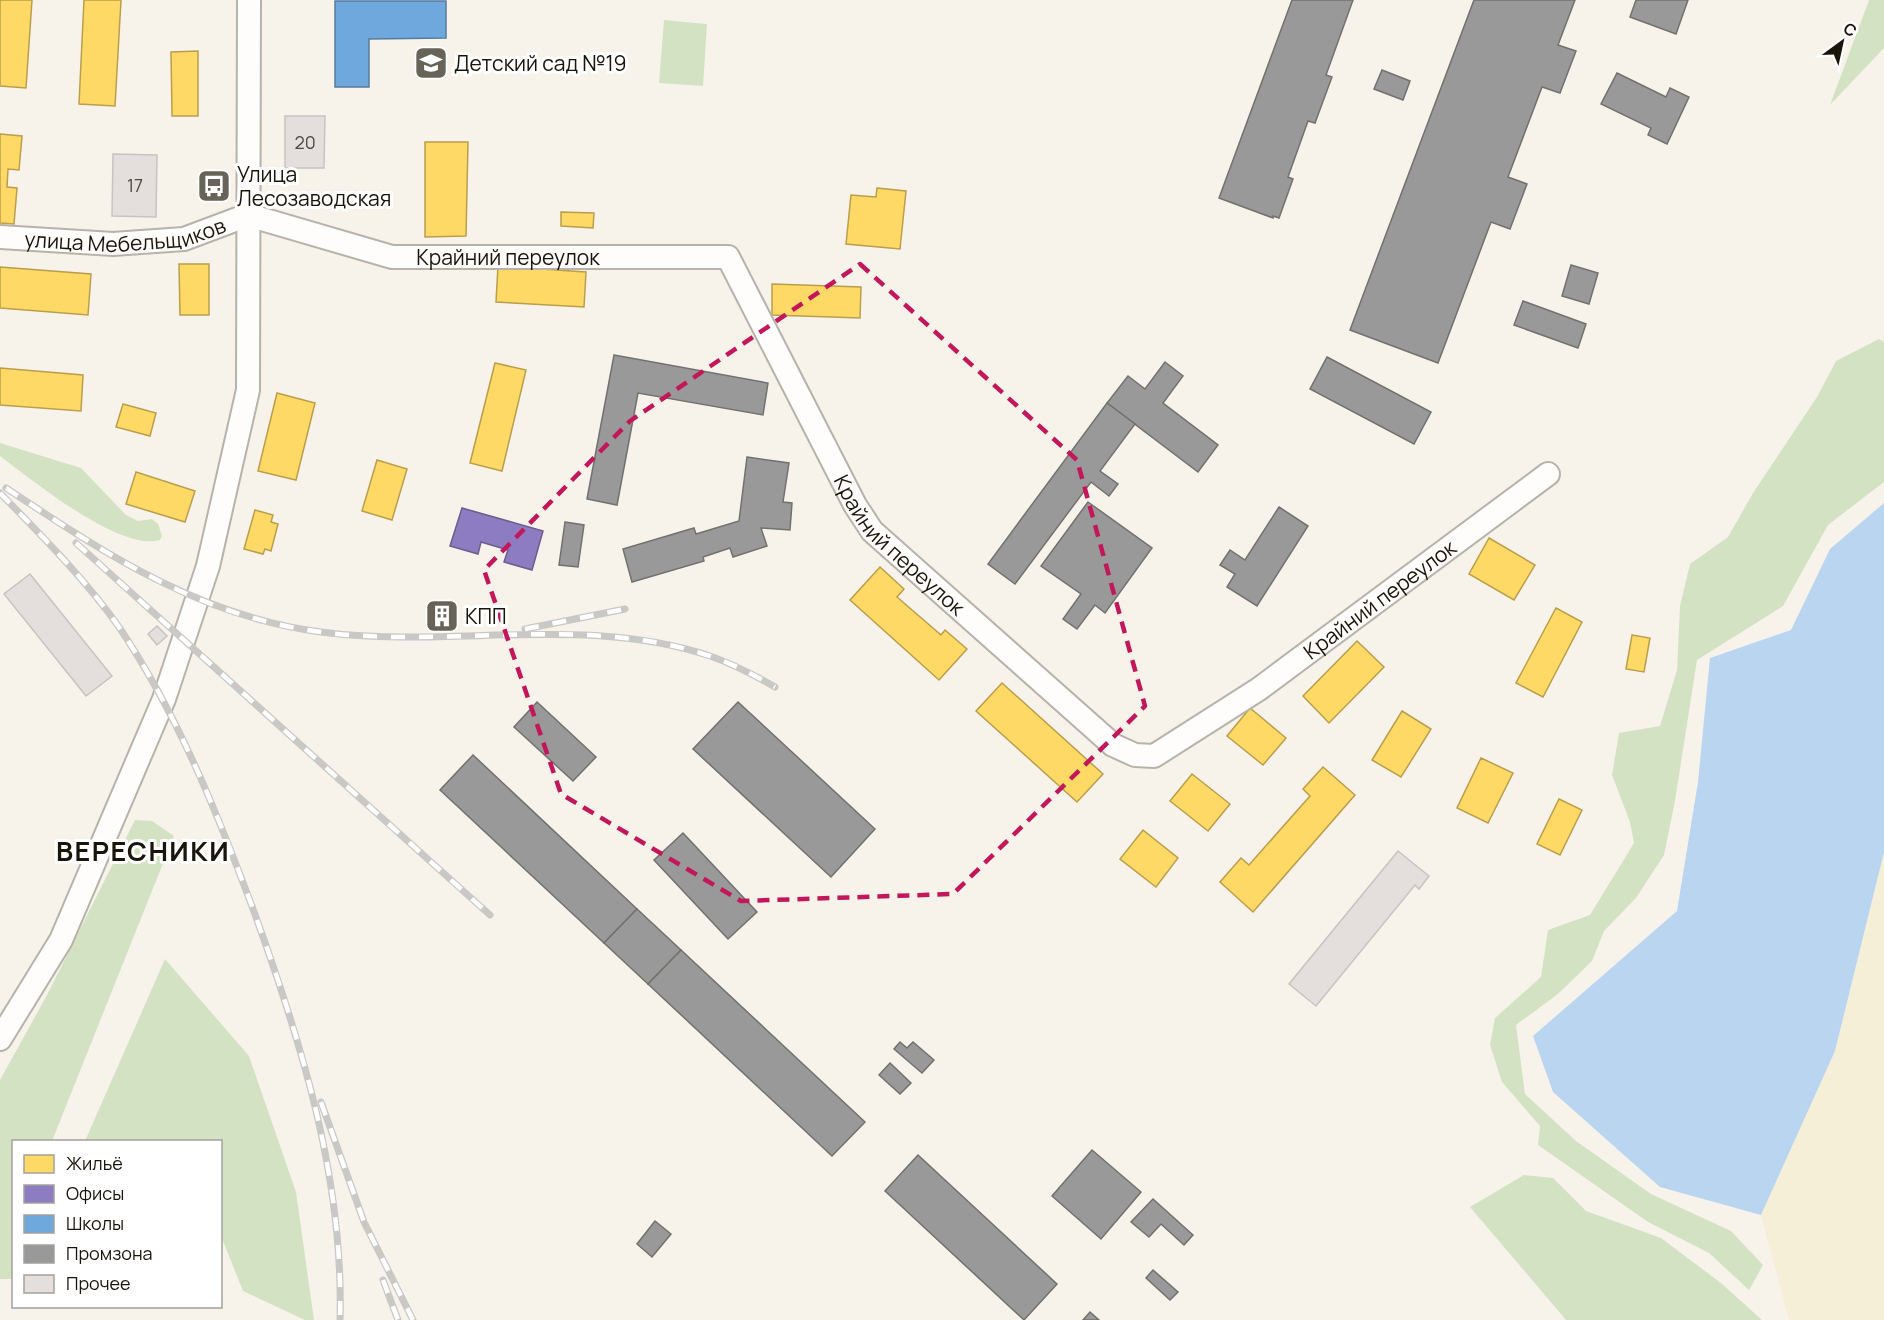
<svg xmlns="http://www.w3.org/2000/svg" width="1884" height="1320" viewBox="0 0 1884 1320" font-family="Manrope,sans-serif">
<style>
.green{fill:#d4e2c4}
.sand{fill:#f6efd7}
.water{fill:#b9d5f0}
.homes{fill:#ffd966;stroke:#ba9e4b;stroke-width:1.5}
.offices{fill:#8e7cc3;stroke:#6b5d8c;stroke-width:1.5}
.schools{fill:#6fa8dc;stroke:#567c9d;stroke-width:1.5}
.industry{fill:#999;stroke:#73716e;stroke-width:1.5}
.building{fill:#e4dedd;stroke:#c8c3c3;stroke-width:1.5}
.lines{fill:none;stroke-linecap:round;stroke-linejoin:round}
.minor-casing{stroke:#b7b2aa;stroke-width:26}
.minor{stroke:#fefdfc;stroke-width:22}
.rail-casing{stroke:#cac8c5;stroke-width:7}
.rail{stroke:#fff;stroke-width:4.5;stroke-dasharray:14;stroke-linecap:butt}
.marked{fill:none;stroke:#c2185b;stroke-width:4.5;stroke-dasharray:12 8;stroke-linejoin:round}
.labels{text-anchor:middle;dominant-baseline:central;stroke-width:6;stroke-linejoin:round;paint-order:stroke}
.number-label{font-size:18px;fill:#4e4942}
.poi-label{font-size:21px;fill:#1a150b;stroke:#fff;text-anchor:start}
.street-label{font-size:21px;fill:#1a150b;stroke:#fff}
.district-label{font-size:27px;font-weight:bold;letter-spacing:1.5px;fill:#1a150b;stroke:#fff}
</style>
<rect width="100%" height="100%" fill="#f7f3ea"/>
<!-- green -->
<g class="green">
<path d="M1869 0H1884V48L1830 105Z"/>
<path d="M664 20 707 24 703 86 659 83Z"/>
<path d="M1879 339 1884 342V482L1828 525 1783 606 1697 660 1675 801 1664 855 1636 898 1604 931 1592 961 1558 994 1516 1025 1525 1094 1576 1141 1651 1194 1731 1231 1763 1265 1749 1290 1709 1253 1648 1222 1538 1145 1540 1126 1502 1082 1490 1045 1495 1018 1541 977 1548 930 1590 915 1634 843 1630 822 1612 775 1619 733 1660 726 1677 670 1680 606 1690 564 1728 537 1753 493 1817 397 1836 361Z"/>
<path d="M0 443 81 468 126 515 138 521 152 519 158 524 162 536 160 540C120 552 32 480 0 456Z"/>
<path d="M135 820 152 821 174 836 52 1141 14 1142 13 1279H0V1080L47 995Z"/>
<path d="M165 959 249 1056 296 1192 314 1320H305L243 1291 221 1236 220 1142 85 1141Z"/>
<path d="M1524 1175 1553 1178 1586 1211 1661 1238 1721 1283 1762 1320H1566L1470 1207Z"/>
</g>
<!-- sand -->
<path class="sand" d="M1884 852V1320H1789L1761 1215 1835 1051Z"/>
<!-- water -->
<path class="water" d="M1884 503V852L1835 1051 1761 1215 1660 1187 1553 1092 1533 1036 1677 911 1698 782 1710 658 1791 630 1830 549Z"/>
<!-- homes -->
<g class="homes">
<path d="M0 0H32L26 88 0 86Z"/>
<path d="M84 0H121L115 106 79 104Z"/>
<path d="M198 51V116H172L171 52Z"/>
<path d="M0 134 22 136 19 170 8 169 7 187 17 188 14 224 0 223Z"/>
<path d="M425 142H468L466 236 425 237Z"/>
<path d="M877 188 906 191 900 249 846 244 851 195 876 197Z"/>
<path d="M561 212 594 213 593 228 561 226Z"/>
<path d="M179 264H209V315H180Z"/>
<path d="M498 266 586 272 584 307 496 302Z"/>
<path d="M0 267 91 274 88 315 0 308Z"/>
<path d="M772 284 861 287 860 318 772 315Z"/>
<path d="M495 363 526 370 502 471 470 463Z"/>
<path d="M0 368 83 375 81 411 0 405Z"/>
<path d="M277 393 315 403 296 480 258 471Z"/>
<path d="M123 404 156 413 150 436 116 427Z"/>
<path d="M377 460 407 469 392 520 362 511Z"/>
<path d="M136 472 195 491 185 522 126 504Z"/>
<path d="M255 510 273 515 271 522 278 524 271 551 265 549 263 554 244 549Z"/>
<path d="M1489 538 1535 565 1514 600 1469 574Z"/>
<path d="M880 567 904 589 897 597 941 635 945 630 967 649 939 680 850 600Z"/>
<path d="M1556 608 1582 622 1543 697 1516 683Z"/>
<path d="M1632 635 1650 638 1644 672 1626 669Z"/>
<path d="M1357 641 1384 667 1329 723 1303 696Z"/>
<path d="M1002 683 1103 774 1077 802 976 711Z"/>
<path d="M1250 708 1286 738 1263 765 1227 736Z"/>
<path d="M1402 711 1431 729 1401 777 1372 760Z"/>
<path d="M1481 758 1513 773 1488 823 1457 808Z"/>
<path d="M1323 767 1355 795 1253 912 1220 882 1241 858 1249 865 1310 796 1303 789Z"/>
<path d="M1192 774 1230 804 1208 831 1170 801Z"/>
<path d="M1559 799 1582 810 1560 855 1537 844Z"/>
<path d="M1143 830 1178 858 1156 887 1120 859Z"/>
</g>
<!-- offices -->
<path class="offices" d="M462 508 543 531 532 570 504 562 508 550 481 542 478 554 450 546Z"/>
<!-- schools -->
<path class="schools" d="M335 1H446V38L369 39V87H335Z"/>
<!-- industry -->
<g class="industry">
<path d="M1292 0H1353L1326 75 1332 77 1315 123 1308 121 1288 177 1293 179 1279 218 1273 216V218L1219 198Z"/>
<path d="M1474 0H1575L1558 45 1576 51 1560 93 1542 87 1508 177 1527 184 1510 229 1491 222 1438 363 1350 330Z"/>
<path d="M1636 0H1688L1676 34 1630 17Z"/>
<path d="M1382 70 1410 81 1403 100 1374 89Z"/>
<path d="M1617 73 1666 97 1670 88 1689 97 1667 144 1648 135 1651 128 1601 104Z"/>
<path d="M1571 265 1598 273 1589 304 1562 296Z"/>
<path d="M1523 301 1586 324 1578 348 1514 325Z"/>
<path d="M614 355 768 383 763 415 638 393 617 505 587 499Z"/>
<path d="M1327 357 1431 412 1414 444 1310 389Z"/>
<path d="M1165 362 1183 376 1163 403 1218 445 1198 472 1107 403 1128 376 1145 389Z"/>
<path d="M1107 403 1135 424 1100 471 1118 484 1109 496 1091 482 1015 584 988 564Z"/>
<path d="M747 457 789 463 783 502 792 503 790 530 761 528 767 546 733 557 730 548 703 557 704 561 632 582 623 549 694 528 696 534 739 521Z"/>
<path d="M1088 502 1152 548 1105 613 1095 605 1077 629 1063 619 1081 594 1041 566Z"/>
<path d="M1279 507 1308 526 1257 606 1227 587 1235 574 1220 565 1230 550 1245 560Z"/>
<path d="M565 522 584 525 578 567 559 565Z"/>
<path d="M438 607 448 608 444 628 436 627Z"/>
<path d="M537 702 596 757 573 781 514 727Z"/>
<path d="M738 702 875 829 831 877 693 749Z"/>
<path d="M473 755 637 909 604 943 440 790Z"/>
<path d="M683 833 757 912 728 939 654 860Z"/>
<path d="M637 909 681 950 648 984 604 943Z"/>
<path d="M681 950 865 1122 832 1156 648 984Z"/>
<path d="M900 1042 907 1048 913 1042 934 1060 922 1073 894 1049Z"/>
<path d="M890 1063 911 1083 900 1094 879 1075Z"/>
<path d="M1092 1150 1141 1192 1101 1239 1052 1196Z"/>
<path d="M918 1155 1057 1284 1024 1320 885 1191Z"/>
<path d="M1153 1199 1193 1235 1184 1245 1161 1224 1149 1237 1131 1222Z"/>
<path d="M655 1221 671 1234 652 1257 637 1244Z"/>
<path d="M1153 1270 1178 1292 1170 1300 1146 1278Z"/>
<path d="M1090 1312 1099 1320H1083Z"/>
</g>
<!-- building -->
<g class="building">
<path d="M285 116H325L324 168H285Z"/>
<path d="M113 154 157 155 156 217 112 216Z"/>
<path d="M30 574 112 676 86 696 4 594Z"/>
<path d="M157 626 167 636 157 645 148 634Z"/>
<path d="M1398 851 1429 876 1419 889 1415 885 1316 1006 1289 984Z"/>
</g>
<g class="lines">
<defs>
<g id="minor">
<path id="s1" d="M248 215 392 257H728L855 505 872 531 1113 745 1135 755 1154 756 1259 689 1548 474"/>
<path id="s2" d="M0 237 113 244 184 239 248 215"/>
<path d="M0 1039 61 940 164 699 208 566 248 390 249 0"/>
</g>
</defs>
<!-- minor casing -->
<use href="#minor" class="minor-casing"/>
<!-- minor -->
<use href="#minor" class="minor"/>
<defs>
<g id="rail">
<path d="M6 488C106 554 198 616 321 632 449 649 584 614 710 656 733 664 754 675 775 687"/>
<path d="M0 493C41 535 85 579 119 627 178 715 216 810 253 909 301 1041 344 1178 340 1320"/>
<path d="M76 543 490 915"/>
<path d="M525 629 625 609"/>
<path d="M321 1102 364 1222 413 1320"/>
<path d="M383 1280 398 1320"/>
</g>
</defs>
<!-- rail casing -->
<use href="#rail" class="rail-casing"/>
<!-- rail -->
<use href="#rail" class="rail"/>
</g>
<!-- marked area -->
<path class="marked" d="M860 264 1077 460 1145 706 953 894 741 901 561 794 484 570 630 421Z"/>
<!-- icons -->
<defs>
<symbol id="school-square" viewBox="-11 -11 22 22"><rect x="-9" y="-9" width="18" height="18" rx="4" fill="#676359" stroke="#fff"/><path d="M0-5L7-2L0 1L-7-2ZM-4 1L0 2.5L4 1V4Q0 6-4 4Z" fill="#fff"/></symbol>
<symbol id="bus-square" viewBox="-11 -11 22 22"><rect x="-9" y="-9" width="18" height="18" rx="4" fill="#676359" stroke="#fff"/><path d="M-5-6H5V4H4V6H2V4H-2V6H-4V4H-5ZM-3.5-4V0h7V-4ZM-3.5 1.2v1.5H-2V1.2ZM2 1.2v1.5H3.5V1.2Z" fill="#fff"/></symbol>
<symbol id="building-square" viewBox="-11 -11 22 22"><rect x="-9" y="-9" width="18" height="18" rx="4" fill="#676359" stroke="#fff"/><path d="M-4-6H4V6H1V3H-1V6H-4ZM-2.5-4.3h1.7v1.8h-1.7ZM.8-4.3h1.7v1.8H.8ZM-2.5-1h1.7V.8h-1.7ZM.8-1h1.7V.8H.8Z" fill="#fff"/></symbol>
</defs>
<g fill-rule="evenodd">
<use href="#school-square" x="412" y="44" width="38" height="38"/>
<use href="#bus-square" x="195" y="167" width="38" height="38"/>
<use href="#building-square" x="423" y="597" width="38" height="38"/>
</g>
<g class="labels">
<!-- number labels -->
<g class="number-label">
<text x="305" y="142">20</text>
<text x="135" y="185">17</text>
</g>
<!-- poi labels -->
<g class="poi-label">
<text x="454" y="63">Детский сад №19</text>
<text x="237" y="174">Улица<tspan x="237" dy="24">Лесозаводская</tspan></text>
<text x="465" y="616">КПП</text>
</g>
<!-- street labels -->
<g class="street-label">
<text stroke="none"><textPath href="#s2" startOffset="126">улица Мебельщиков</textPath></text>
<text stroke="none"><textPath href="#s1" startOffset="266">Крайний переулок</textPath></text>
<text stroke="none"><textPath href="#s1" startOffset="824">Крайний переулок</textPath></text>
<text stroke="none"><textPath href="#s1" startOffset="1436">Крайний переулок</textPath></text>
</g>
<!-- district labels -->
<g class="district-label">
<text x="143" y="850">ВЕРЕСНИКИ</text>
</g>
</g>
<!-- legend -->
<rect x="12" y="1140" width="210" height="168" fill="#ffffff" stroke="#a3a19d" stroke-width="1.5"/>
<rect x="24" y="1155" width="30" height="18" fill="#ffd966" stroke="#a3a19d" stroke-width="1.5"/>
<text x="66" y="1170" font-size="18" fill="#1a150b">Жильё</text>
<rect x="24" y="1185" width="30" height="18" fill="#8e7cc3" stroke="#a3a19d" stroke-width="1.5"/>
<text x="66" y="1200" font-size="18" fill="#1a150b">Офисы</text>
<rect x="24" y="1215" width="30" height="18" fill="#6fa8dc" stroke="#a3a19d" stroke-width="1.5"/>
<text x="66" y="1230" font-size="18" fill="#1a150b">Школы</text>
<rect x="24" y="1245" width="30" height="18" fill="#999999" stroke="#a3a19d" stroke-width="1.5"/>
<text x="66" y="1260" font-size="18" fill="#1a150b">Промзона</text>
<rect x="24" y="1275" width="30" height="18" fill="#e4dedd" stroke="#a3a19d" stroke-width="1.5"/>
<text x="66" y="1290" font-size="18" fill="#1a150b">Прочее</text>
<!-- north arrow -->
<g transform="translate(1842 42) rotate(33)" stroke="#ffffff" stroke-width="4.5" paint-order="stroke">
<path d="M0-4.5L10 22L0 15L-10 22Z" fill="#1a150b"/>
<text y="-9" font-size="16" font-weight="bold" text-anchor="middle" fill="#1a150b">С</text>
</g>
</svg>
